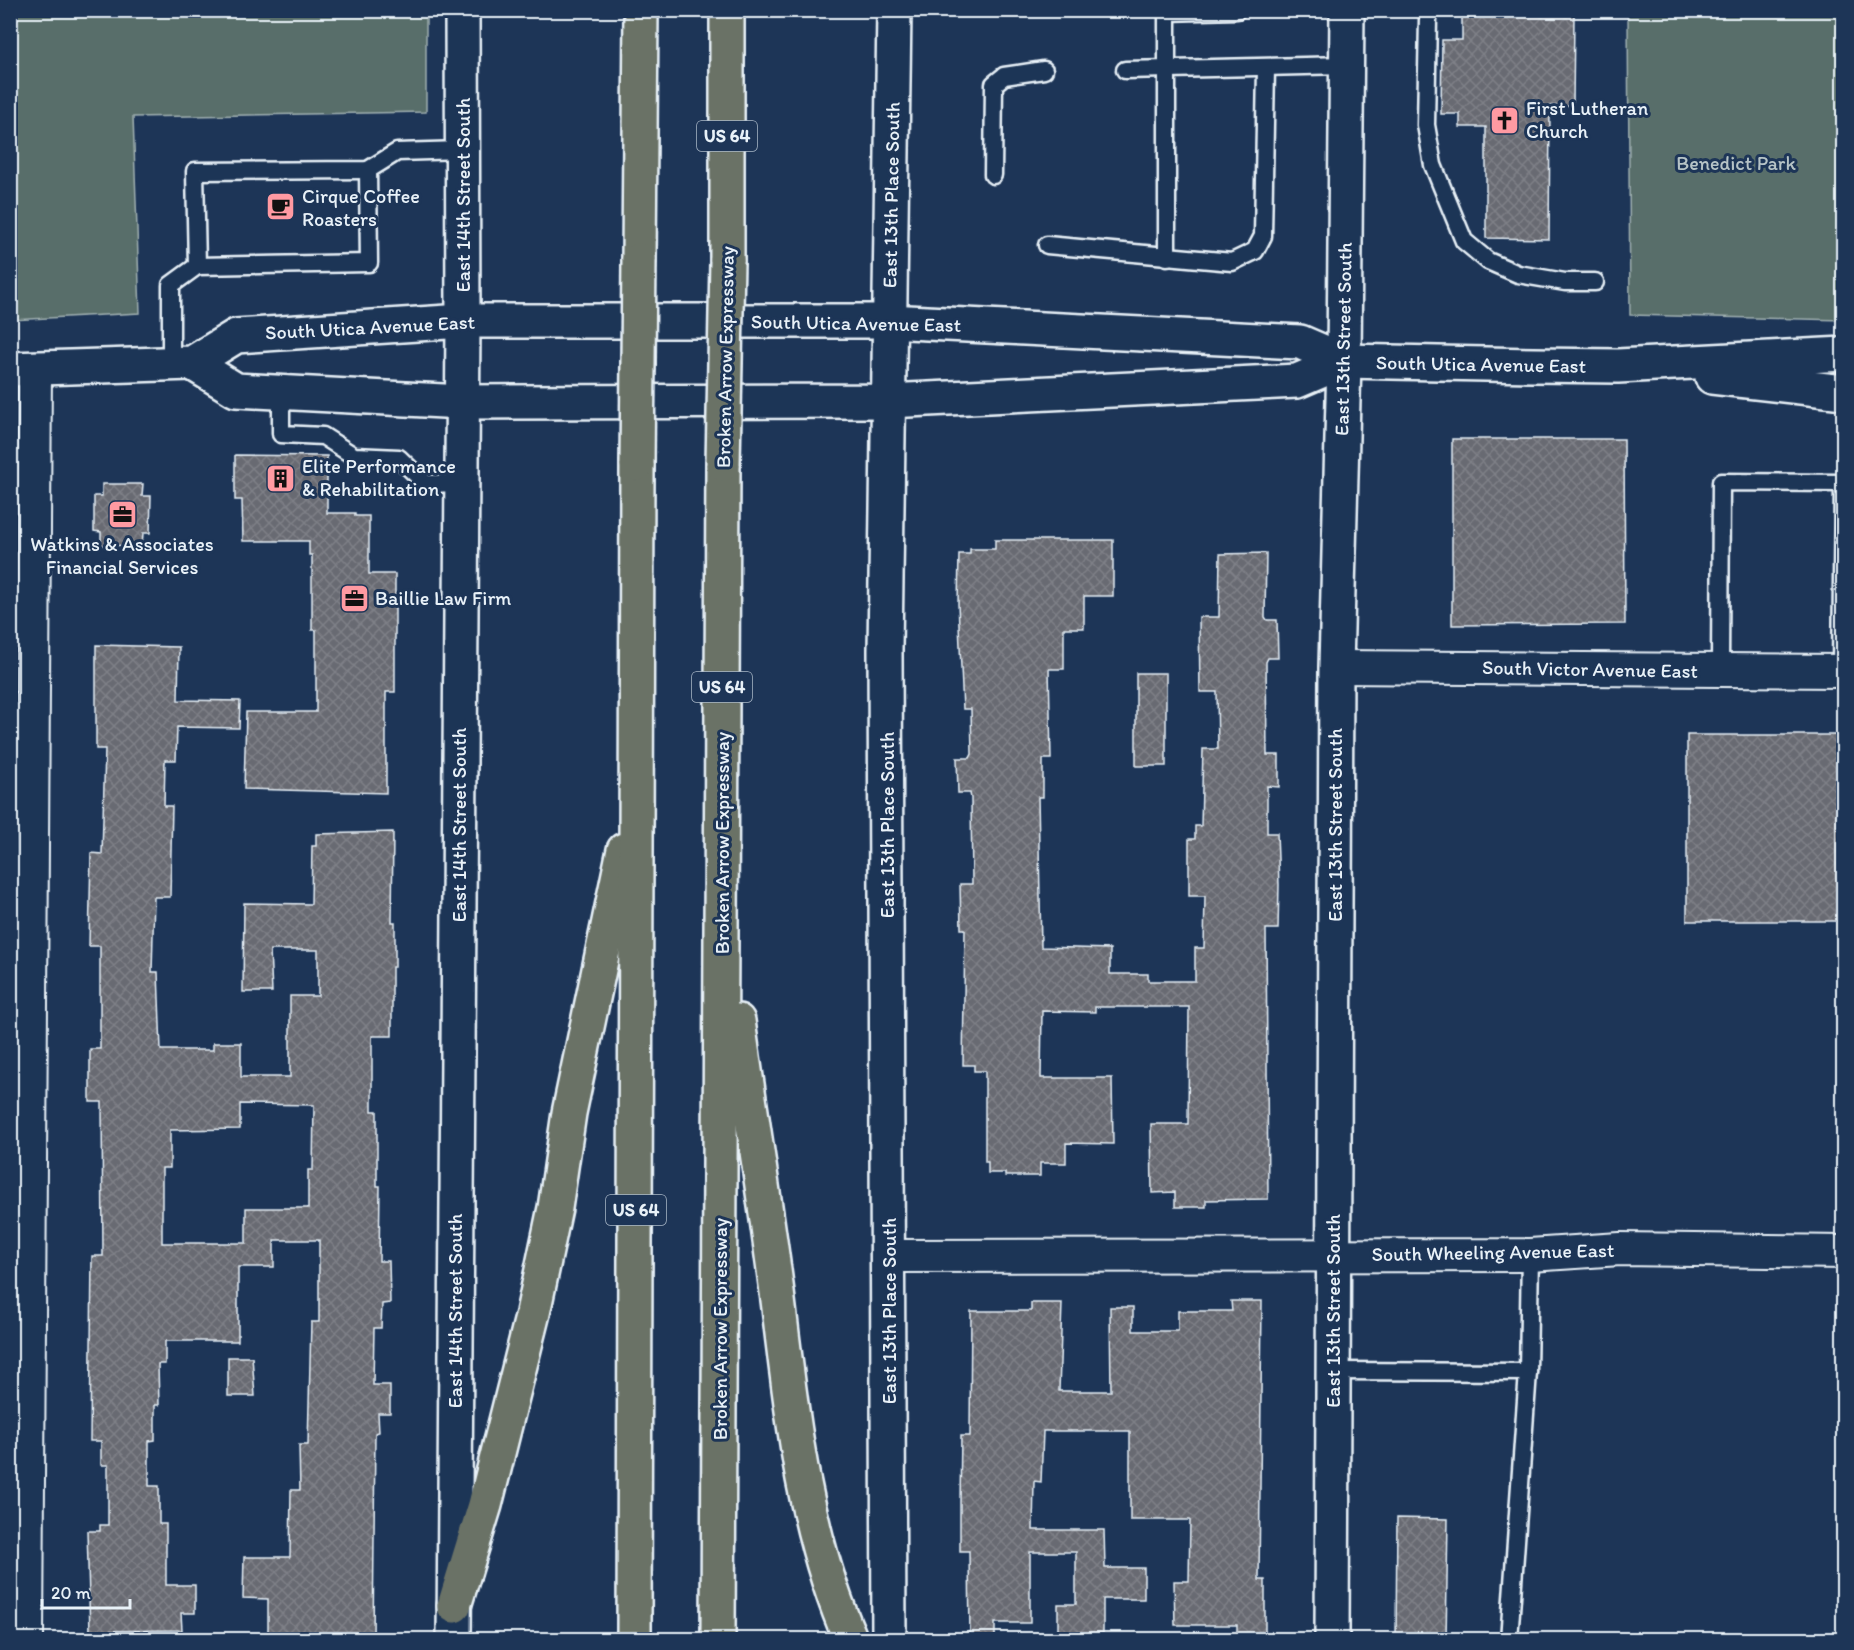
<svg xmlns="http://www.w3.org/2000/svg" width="1854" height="1650" viewBox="0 0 1854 1650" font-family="Itim,sans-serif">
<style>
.green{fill:#596e6a;stroke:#a0b0b1;stroke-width:1.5}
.building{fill:url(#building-cross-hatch);stroke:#e8f1f8;stroke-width:1.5;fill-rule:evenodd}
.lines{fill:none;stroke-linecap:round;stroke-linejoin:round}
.lane-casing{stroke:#e8f1f8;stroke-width:21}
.street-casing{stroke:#e8f1f8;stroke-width:36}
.secondary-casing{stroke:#e8f1f8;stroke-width:38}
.highway-casing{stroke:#e8f1f8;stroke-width:38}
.path{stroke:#e8f1f8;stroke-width:4;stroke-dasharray:6 4.5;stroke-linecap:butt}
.lane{stroke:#1d3557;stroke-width:16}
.street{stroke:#1d3557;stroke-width:32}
.secondary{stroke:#1d3557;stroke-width:33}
.highway{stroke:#6a7266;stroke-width:33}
.highway-bridge-casing{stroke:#e8f1f8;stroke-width:38;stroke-linecap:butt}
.highway-bridge{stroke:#6a7266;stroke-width:33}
.labels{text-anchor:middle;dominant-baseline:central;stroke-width:6;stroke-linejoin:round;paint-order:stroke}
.shield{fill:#1d3557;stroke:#abb9c8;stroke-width:1.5}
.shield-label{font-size:18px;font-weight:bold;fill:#e8f1f8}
.poi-label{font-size:20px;fill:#e8f1f8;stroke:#1d3557;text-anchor:start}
.park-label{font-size:20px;fill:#b6c3c6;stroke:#1d3557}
.street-label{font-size:20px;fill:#e8f1f8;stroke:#1d3557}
</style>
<defs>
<pattern id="building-cross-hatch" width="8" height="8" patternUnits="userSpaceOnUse" patternTransform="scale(1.5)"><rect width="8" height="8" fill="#686a72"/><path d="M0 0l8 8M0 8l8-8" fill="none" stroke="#7e8087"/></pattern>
</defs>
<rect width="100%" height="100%" fill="#1d3557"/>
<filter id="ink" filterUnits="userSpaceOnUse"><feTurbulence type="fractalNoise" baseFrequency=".0167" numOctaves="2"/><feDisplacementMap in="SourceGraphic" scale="12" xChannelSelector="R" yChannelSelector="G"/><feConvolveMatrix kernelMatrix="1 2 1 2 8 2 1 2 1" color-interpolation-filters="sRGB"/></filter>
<g filter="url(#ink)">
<!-- green -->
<g class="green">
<path d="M11 10 426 11V112L133 117 140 313 11 320Z"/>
<path d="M1628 11H1843V320L1630 315Z"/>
</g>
<!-- building -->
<g class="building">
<path d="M1462 14 1574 15 1573 106H1550L1549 239 1486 238V127H1460V114H1441L1442 40H1462Z"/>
<path d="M1452 439H1624L1625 624 1452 625Z"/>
<path d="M235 455 327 456V513H355V516H369V574H395V692H386V793L244 789 246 712H316V630H312V555H309V541H243L242 500H235Z"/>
<path d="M102 484H143L142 496H151L150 533H143L142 546 101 545V532L94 531V496H102Z"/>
<path d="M995 540H1113V596H1084V628H1064V669H1049L1051 759H1043V797H1038L1041 947 1110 949V974H1148V981H1195V948H1204L1205 896H1189V839H1195V826H1201L1203 749H1218L1217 692H1200L1199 617H1219L1220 554 1266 553 1265 617 1267 620H1277L1278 658H1268L1266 662 1267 755H1279V787L1267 786V833H1277L1279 885 1278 929H1266L1268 1199 1206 1200V1207H1175V1192L1152 1193 1151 1124H1188L1189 1007H1095V1012L1042 1011 1041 1078H1112L1113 1144 1066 1143V1163H1040V1176H1005V1173H988V1162H985V1071H974V1065H963L965 929H961L960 884H972L971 798 970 793H958L957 758H970L972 754 971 709H963L958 604 959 554H970V549H995Z"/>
<path d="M96 645 179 647 178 700 240 701 239 728 177 727 176 760H165L164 806H172L170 897H154L152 972H158L161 1050H213V1043H241V1077H290V996H318V950H270L272 992H243L244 903 311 904 312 846H316V834L393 832 392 922H395V967H392V1036H372V1111H377V1186H380L379 1261H389L390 1303 382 1304 381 1328H374L373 1385H390V1413H378L379 1432 375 1433 373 1640 268 1638V1599L243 1598 244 1557H290L291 1490H300L299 1445H308L311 1322H319V1240H274V1267H238V1341H165V1364H158L159 1405H155V1440L149 1441V1486H159V1524H166V1585H195V1613H181L182 1630 90 1631 87 1531H100V1525H108V1465H101V1441H90L92 1256H103L102 1102H90V1049H100V946H89L91 853 102 854 105 749H96ZM240 1104 314 1105 313 1170H308V1208H246V1243H162V1168H170V1130L240 1129Z"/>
<rect x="1136" y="673" width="30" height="93"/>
<rect x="1687" y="735" width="157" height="186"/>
<path d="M1231 1301H1262L1259 1580H1265V1635H1237V1625H1175L1174 1581H1189L1190 1520H1130V1431H1043L1041 1482 1034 1481 1033 1530H1104L1105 1568H1144V1599H1103V1633H1058V1604H1076V1552H1030V1623H995V1640H970L969 1551H960V1502L961 1436H970L971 1311H1031V1303H1062L1059 1391H1111L1110 1307H1133V1331H1178V1311H1232Z"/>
<path d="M228 1357H252L255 1396H228Z"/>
<path d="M1397 1518 1448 1519 1446 1640H1396Z"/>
</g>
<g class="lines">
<defs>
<g id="lane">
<path d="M1167 12 1237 10"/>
<path d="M1428 18 1426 125 1433 165 1464 241 1488 261 1518 274 1565 282H1595"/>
<path d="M1125 70 1346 65"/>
<path d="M993 175 994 84 1004 76 1044 70"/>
<path d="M1047 245 1232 262 1255 251 1263 236 1266 68"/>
<path d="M1167 257V10"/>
<path d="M197 266 369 263 368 170"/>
<path d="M171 363V285L197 266 195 171 368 170 397 152 462 150"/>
<path d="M281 392V434L323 436 354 456 399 458 426 484 461 483"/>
<path d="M1720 670 1721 482 1843 483 1841 671"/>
<path d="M1333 1371 1528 1372 1530 1255"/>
<path d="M1509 1640 1528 1372"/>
</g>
<g id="street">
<path d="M1336 667 1844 671"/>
<path d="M890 1256 1530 1255 1620 1249 1844 1252"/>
<path d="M27 1640 35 368"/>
</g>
<g id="secondary">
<path d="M192 363 236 390 462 402 888 401 1297 381 1344 361"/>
<path d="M10 369 192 363 236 336 463 321H888L1300 342 1344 361 1533 365 1618 366 1844 354"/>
<path d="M1712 377 1844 392"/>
<path d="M454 1640 463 321 462 10"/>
<path d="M889 1640 885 650 894 10"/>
<path d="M1332 1640 1336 667 1344 361 1347 10"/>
</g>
<g id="highway">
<path d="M639 260 641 10"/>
<path d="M727 261V10"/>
<path d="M738 1021C751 1116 767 1212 779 1308 792 1420 805 1535 851 1640"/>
<path d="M454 1606 485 1505 533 1313 555 1208 569 1113 624 850"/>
<path d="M634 1640 637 464"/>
<path d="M718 1640 723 464"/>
</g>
</defs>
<!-- lane casing -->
<use href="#lane" class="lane-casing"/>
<!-- street casing -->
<use href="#street" class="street-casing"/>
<!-- secondary casing -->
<use href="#secondary" class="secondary-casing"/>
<!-- highway casing -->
<use href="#highway" class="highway-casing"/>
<!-- path -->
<path class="path" d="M1838 169 1844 168"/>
<!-- lane -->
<use href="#lane" class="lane"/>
<!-- street -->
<use href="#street" class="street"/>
<!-- secondary -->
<use href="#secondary" class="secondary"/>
<!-- highway -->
<use href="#highway" class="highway"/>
<defs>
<g id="highway-bridge">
<path d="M637 464 639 260"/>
<path d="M723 464 727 261"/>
</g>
</defs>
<!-- highway-bridge casing -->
<use href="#highway-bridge" class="highway-bridge-casing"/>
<!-- highway-bridge -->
<use href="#highway-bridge" class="highway-bridge"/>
</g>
</g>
<!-- icons -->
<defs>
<symbol id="church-square" viewBox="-11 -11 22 22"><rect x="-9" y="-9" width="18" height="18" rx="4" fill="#ff9aa2" stroke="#1d3557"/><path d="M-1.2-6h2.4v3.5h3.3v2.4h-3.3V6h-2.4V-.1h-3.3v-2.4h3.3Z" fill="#111"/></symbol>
<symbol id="cafe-square" viewBox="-11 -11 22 22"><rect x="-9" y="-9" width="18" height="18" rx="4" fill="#ff9aa2" stroke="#1d3557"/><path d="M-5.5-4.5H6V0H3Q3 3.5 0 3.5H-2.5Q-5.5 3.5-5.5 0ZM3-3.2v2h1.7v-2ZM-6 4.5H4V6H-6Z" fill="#111"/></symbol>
<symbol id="building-square" viewBox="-11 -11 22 22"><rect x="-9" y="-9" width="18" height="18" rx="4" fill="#ff9aa2" stroke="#1d3557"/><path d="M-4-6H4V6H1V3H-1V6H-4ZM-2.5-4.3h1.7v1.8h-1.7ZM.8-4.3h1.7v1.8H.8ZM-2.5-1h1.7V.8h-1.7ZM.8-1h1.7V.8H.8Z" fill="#111"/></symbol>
<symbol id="office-square" viewBox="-11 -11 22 22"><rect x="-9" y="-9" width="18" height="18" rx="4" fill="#ff9aa2" stroke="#1d3557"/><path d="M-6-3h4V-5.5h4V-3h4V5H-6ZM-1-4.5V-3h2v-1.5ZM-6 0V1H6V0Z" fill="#111"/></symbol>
</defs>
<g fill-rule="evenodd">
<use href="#church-square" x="1488" y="104" width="33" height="33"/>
<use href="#cafe-square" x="264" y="190" width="33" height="33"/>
<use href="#building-square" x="264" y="462" width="33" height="33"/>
<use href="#office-square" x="106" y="498" width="33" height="33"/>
<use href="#office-square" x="338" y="582" width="33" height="33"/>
</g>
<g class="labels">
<!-- shield labels -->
<g class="shield">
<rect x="697" y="121" width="60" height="30" rx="4.5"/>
<rect x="692" y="672" width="60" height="30" rx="4.5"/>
<rect x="606" y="1195" width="60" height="30" rx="4.5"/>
</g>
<g class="shield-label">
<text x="727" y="136">US 64</text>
<text x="722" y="687">US 64</text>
<text x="636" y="1210">US 64</text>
</g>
<!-- poi labels -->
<g class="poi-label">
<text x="1526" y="108">First Lutheran<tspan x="1526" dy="23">Church</tspan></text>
<text x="302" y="196">Cirque Coffee<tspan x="302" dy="23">Roasters</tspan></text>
<text x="302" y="466">Elite Performance<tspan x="302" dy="23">&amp; Rehabilitation</tspan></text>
<text x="122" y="544" text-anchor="middle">Watkins &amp; Associates<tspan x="122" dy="23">Financial Services</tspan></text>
<text x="375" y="598">Baillie Law Firm</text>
</g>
<!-- park labels -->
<g class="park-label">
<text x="1736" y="163">Benedict Park</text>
</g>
<!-- street labels -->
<g class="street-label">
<text transform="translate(463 195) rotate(-90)">East 14th Street South</text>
<text transform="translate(891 195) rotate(-89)">East 13th Place South</text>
<text transform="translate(856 323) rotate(1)">South Utica Avenue East</text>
<text transform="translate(370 327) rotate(-3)">South Utica Avenue East</text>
<text transform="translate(1343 339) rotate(-89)">East 13th Street South</text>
<text transform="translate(725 357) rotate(-89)">Broken Arrow Expressway</text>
<text transform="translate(1481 364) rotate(1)">South Utica Avenue East</text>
<text transform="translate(1590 669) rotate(1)">South Victor Avenue East</text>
<text transform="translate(459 825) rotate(-90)">East 14th Street South</text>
<text transform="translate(887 825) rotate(-90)">East 13th Place South</text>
<text transform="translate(1335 825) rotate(-90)">East 13th Street South</text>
<text transform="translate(722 843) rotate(-90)">Broken Arrow Expressway</text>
<text transform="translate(1493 1252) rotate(-1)">South Wheeling Avenue East</text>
<text transform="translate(455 1311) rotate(-90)">East 14th Street South</text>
<text transform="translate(889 1311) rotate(-90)">East 13th Place South</text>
<text transform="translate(1333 1311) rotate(-90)">East 13th Street South</text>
<text transform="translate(720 1329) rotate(-90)">Broken Arrow Expressway</text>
</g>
</g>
<!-- margin -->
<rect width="1854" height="1650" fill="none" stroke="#1d3557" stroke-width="36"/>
<rect x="18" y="18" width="1818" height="1614" fill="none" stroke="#e8f1f8" stroke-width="2" filter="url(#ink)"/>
<!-- scale -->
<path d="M42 1599v9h88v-9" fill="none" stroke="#e8f1f8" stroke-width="3"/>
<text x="51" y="1599" font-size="18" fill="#e8f1f8" stroke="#1d3557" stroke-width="4.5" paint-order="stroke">20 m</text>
</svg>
